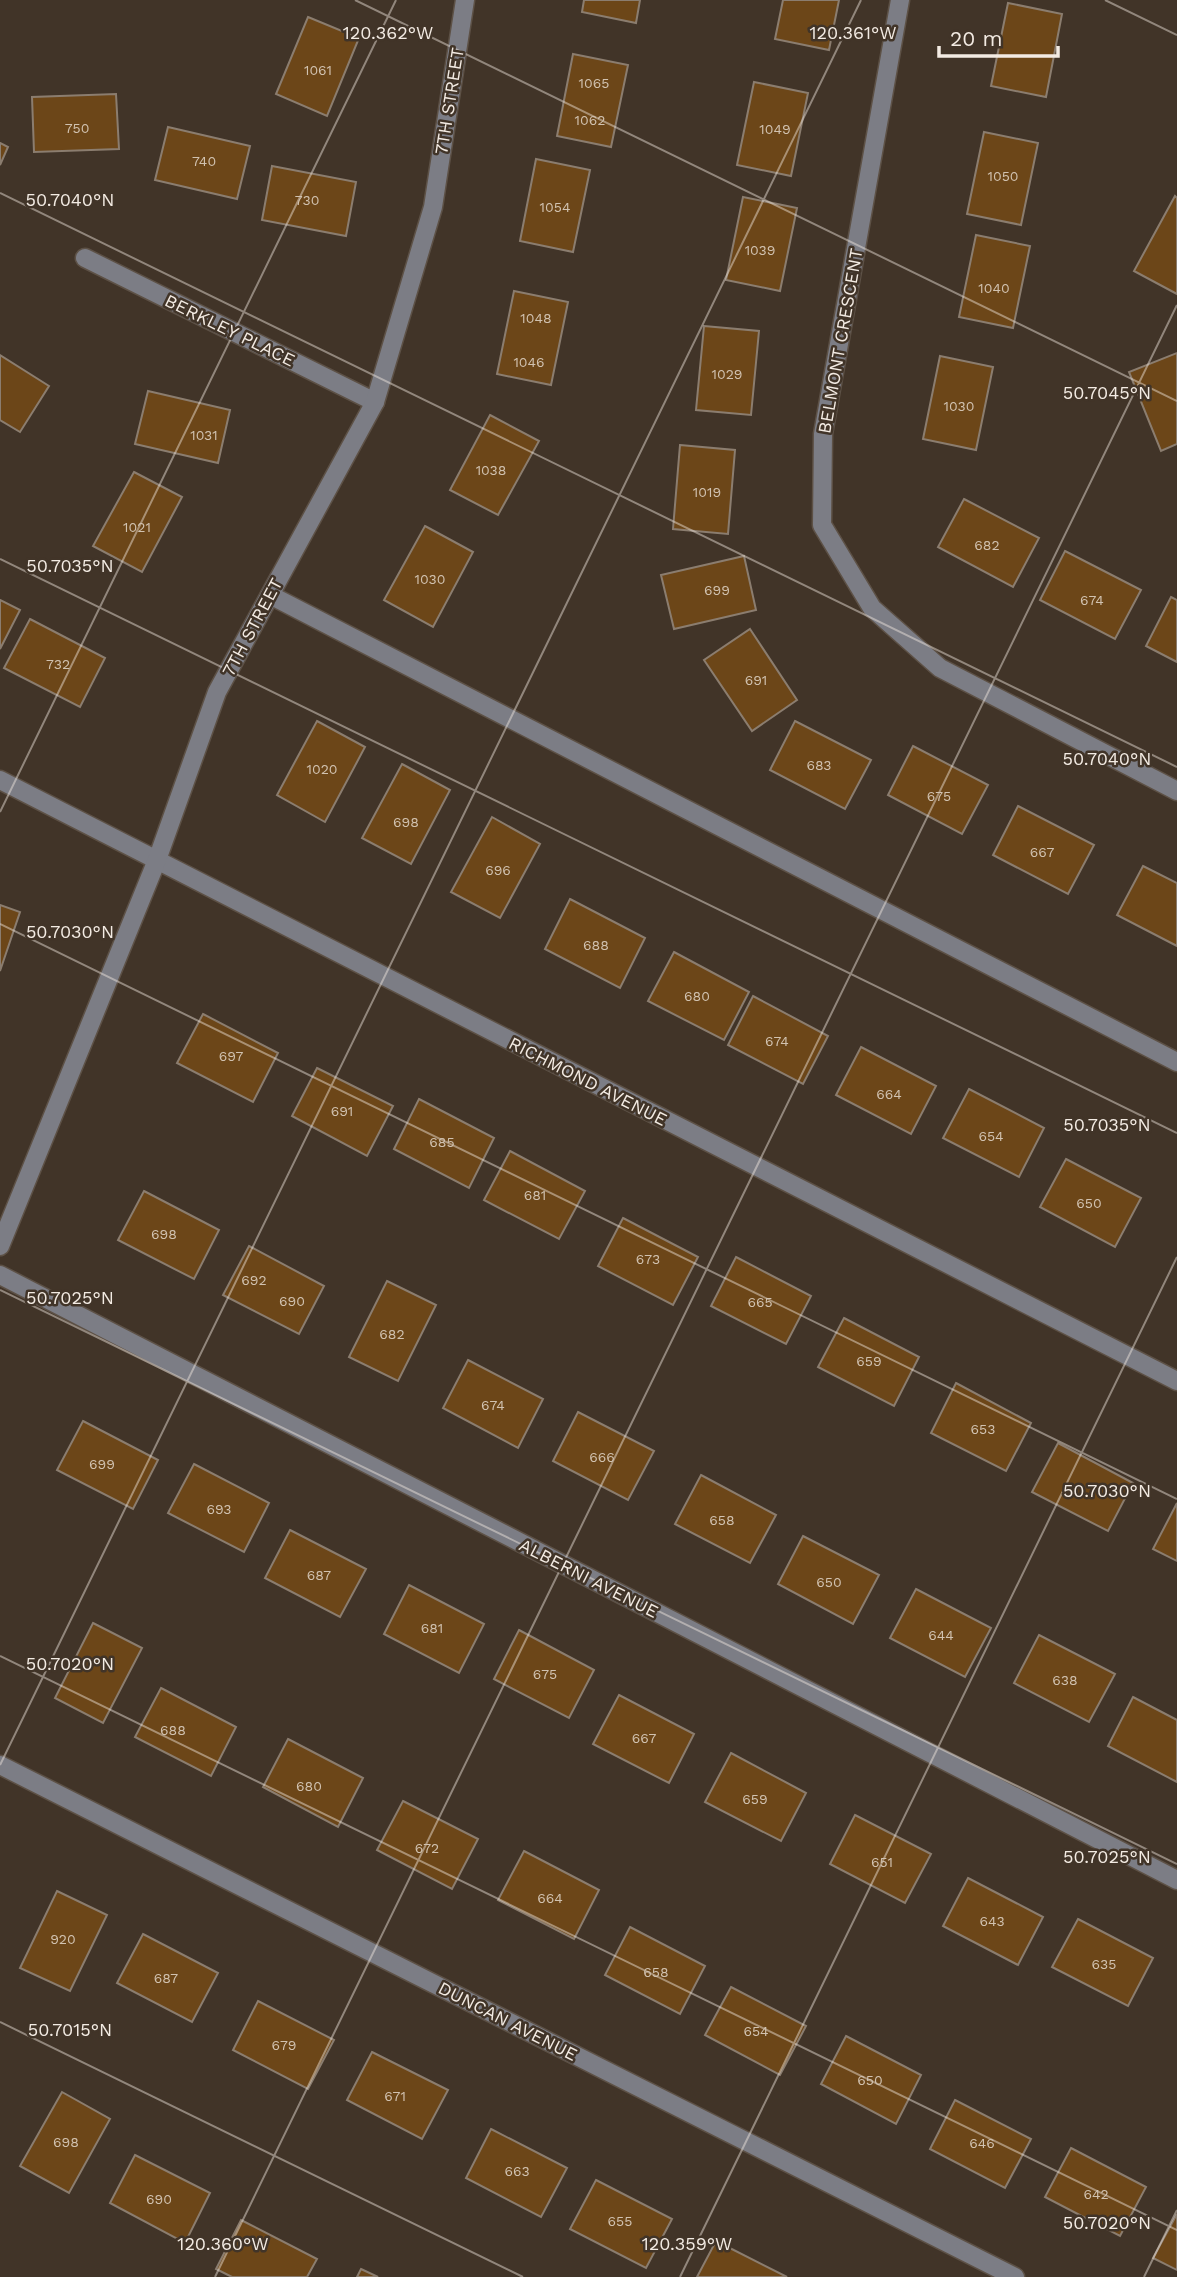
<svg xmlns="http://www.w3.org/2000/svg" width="1177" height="2277" viewBox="0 0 1177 2277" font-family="'Work Sans',sans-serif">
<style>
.building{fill:#6c4618;stroke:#8b7d6f;stroke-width:2}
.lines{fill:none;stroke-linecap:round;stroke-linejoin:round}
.minor-casing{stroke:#5d5146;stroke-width:21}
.minor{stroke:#7c7d85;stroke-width:18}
.ticks{fill:none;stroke:#f3ebe3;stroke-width:2;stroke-opacity:0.45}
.labels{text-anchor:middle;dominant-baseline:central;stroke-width:5;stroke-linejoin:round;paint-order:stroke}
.number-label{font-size:14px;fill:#d1c2b0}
.street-label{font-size:18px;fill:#f3ebe3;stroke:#413428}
.ticks-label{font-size:18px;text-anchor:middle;fill:#f3ebe3;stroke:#413428;stroke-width:5;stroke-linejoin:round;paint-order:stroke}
</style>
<rect width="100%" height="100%" fill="#413428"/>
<!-- building -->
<g class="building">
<path d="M584 0H640L636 23 582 12Z"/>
<path d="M783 0H839L829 50 775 39Z"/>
<path d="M1008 3 1062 14 1046 97 991 86Z"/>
<path d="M308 17 359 38 327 116 276 94Z"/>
<path d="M573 54 628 65 611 147 557 136Z"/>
<path d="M754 82 808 93 791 176 737 165Z"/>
<path d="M116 94 119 149 34 152 32 97Z"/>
<path d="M168 127 250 146 237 199 155 180Z"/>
<path d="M984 132 1038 143 1021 225 967 214Z"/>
<path d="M0 143 8 147 0 165Z"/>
<path d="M536 159 590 170 573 252 520 241Z"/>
<path d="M272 166 356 182 346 236 262 220Z"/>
<path d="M1175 196 1177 198V294L1134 271Z"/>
<path d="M743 197 797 208 780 291 726 280Z"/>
<path d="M976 235 1030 246 1013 328 959 317Z"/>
<path d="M514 291 568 302 551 385 497 374Z"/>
<path d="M704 326 759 331 751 415 696 410Z"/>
<path d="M1177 353V444L1161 451 1129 372Z"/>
<path d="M0 355 49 386 20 432 0 420Z"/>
<path d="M940 356 993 367 976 450 923 439Z"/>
<path d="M148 391 230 410 218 463 135 444Z"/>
<path d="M490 415 539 441 498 515 450 490Z"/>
<path d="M680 445 735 450 728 534 673 529Z"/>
<path d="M134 472 182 497 142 572 93 546Z"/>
<path d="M964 499 1039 538 1013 587 938 547Z"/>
<path d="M425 526 473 552 433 627 384 600Z"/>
<path d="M1065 551 1141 590 1115 639 1040 600Z"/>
<path d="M744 556 756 610 674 629 661 575Z"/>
<path d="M1171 597 1177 600V662L1146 646Z"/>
<path d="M0 600 20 610 0 649Z"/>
<path d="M30 619 105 658 80 707 4 668Z"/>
<path d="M750 629 797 700 752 731 704 660Z"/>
<path d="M317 721 365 747 325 822 277 795Z"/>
<path d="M795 721 871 760 845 809 770 770Z"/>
<path d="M913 746 988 785 962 834 888 795Z"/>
<path d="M402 764 450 790 411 864 362 838Z"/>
<path d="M1018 806 1094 845 1068 894 993 855Z"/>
<path d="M492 817 540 844 500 918 451 892Z"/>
<path d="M1143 866 1177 883V946L1117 915Z"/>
<path d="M570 899 645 938 620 988 545 949Z"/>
<path d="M0 905 20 912 0 971Z"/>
<path d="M674 952 749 992 724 1040 648 1001Z"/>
<path d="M753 996 828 1036 803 1084 728 1045Z"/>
<path d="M203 1014 278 1053 253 1102 177 1063Z"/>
<path d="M861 1047 936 1086 911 1134 836 1095Z"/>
<path d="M317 1068 393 1106 367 1156 292 1116Z"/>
<path d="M969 1089 1044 1128 1019 1177 943 1138Z"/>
<path d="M419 1099 494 1138 469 1188 394 1149Z"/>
<path d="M510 1151 585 1191 559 1239 484 1200Z"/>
<path d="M1066 1159 1141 1198 1115 1247 1040 1207Z"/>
<path d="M144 1191 219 1230 194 1279 118 1240Z"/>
<path d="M623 1218 698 1257 673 1305 598 1266Z"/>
<path d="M249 1246 324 1286 299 1334 223 1295Z"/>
<path d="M736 1257 811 1296 786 1344 711 1306Z"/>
<path d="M387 1281 436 1305 398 1381 349 1357Z"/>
<path d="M844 1318 919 1357 894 1406 818 1367Z"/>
<path d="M468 1360 543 1399 518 1448 443 1408Z"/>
<path d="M956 1383 1031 1423 1006 1471 931 1433Z"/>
<path d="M578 1412 654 1451 628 1500 553 1461Z"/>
<path d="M83 1421 158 1460 133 1509 57 1470Z"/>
<path d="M1058 1443 1133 1483 1108 1531 1032 1492Z"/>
<path d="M194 1464 269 1503 244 1552 168 1513Z"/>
<path d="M701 1475 776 1515 750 1563 675 1524Z"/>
<path d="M1177 1503V1561L1153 1549Z"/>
<path d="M290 1530 366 1569 340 1617 265 1578Z"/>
<path d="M803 1536 879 1575 853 1624 778 1584Z"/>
<path d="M409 1585 484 1624 459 1673 384 1634Z"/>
<path d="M916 1589 991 1628 965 1677 890 1638Z"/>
<path d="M93 1623 142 1648 103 1723 55 1698Z"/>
<path d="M519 1630 594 1670 569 1718 494 1679Z"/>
<path d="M1039 1635 1115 1674 1089 1722 1014 1683Z"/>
<path d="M161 1688 236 1727 211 1776 135 1737Z"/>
<path d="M619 1695 694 1734 669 1783 593 1744Z"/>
<path d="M1133 1697 1177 1720V1782L1108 1746Z"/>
<path d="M288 1739 363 1778 338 1827 263 1787Z"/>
<path d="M731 1753 806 1793 781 1841 705 1802Z"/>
<path d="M403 1801 478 1839 452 1889 377 1850Z"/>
<path d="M855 1815 931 1854 905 1903 830 1864Z"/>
<path d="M524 1851 599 1890 574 1939 498 1900Z"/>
<path d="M968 1878 1043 1917 1018 1965 943 1926Z"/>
<path d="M57 1891 107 1915 70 1991 20 1968Z"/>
<path d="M1078 1919 1153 1958 1128 2006 1052 1967Z"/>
<path d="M630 1927 705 1966 680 2014 605 1975Z"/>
<path d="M143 1934 218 1973 192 2022 117 1983Z"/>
<path d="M731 1987 806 2026 780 2075 705 2035Z"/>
<path d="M258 2001 334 2040 308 2089 233 2050Z"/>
<path d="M846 2036 921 2075 896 2124 821 2084Z"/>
<path d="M372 2052 448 2090 422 2139 347 2100Z"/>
<path d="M62 2092 110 2119 69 2193 20 2166Z"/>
<path d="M955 2100 1031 2139 1005 2188 930 2149Z"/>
<path d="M491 2129 567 2168 541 2217 466 2178Z"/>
<path d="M1071 2148 1146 2187 1120 2236 1045 2197Z"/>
<path d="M135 2155 210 2193 185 2243 110 2203Z"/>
<path d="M596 2180 672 2219 646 2268 570 2229Z"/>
<path d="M1177 2214V2270L1153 2258Z"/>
<path d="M241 2220 317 2259 307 2277H232L216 2269Z"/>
<path d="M716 2241 787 2277H697Z"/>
<path d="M361 2269 378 2277H357Z"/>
</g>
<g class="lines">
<defs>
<g id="minor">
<path d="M900 0 823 434 822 525 872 608 940 668 1177 791"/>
<path d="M85 258 375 402"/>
<path d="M270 595 1177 1062"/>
<path d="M0 780 1177 1381"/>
<path d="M0 1246 157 860 217 692 375 402 433 207 465 0"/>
<path d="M0 1275 1177 1880"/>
<path d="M0 1765 1015 2277"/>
</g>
</defs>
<!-- minor casing -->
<use href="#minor" class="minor-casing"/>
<!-- minor -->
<use href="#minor" class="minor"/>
</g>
<!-- ticks -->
<path class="ticks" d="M355 0 1177 401M1105 0 1177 35M0 193 1177 767M0 559 1177 1133M0 812 396 0M0 924 1177 1499M0 1290 1177 1864M0 1656 1177 2230M0 1765 861 0M0 2022 523 2277M215 2277 1177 305M680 2277 1177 1257M1144 2277 1177 2210"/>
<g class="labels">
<!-- number labels -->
<g class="number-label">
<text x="318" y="70">1061</text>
<text x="594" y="83">1065</text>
<text x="590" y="120">1062</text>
<text x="77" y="128">750</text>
<text x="775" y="129">1049</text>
<text x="204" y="161">740</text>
<text x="1003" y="176">1050</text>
<text x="307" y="200">730</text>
<text x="555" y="207">1054</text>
<text x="760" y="250">1039</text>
<text x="994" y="288">1040</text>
<text x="536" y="318">1048</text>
<text x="529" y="362">1046</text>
<text x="727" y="374">1029</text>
<text x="959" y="406">1030</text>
<text x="204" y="435">1031</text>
<text x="491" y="470">1038</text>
<text x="707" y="492">1019</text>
<text x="137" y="527">1021</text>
<text x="987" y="545">682</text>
<text x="430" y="579">1030</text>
<text x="717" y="590">699</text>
<text x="1092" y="600">674</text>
<text x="58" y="664">732</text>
<text x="756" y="680">691</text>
<text x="819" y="765">683</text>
<text x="322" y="769">1020</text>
<text x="939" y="796">675</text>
<text x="406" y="822">698</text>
<text x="1042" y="852">667</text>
<text x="498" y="870">696</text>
<text x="596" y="945">688</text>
<text x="697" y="996">680</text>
<text x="777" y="1041">674</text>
<text x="231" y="1056">697</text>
<text x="889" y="1094">664</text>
<text x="342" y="1111">691</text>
<text x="991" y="1136">654</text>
<text x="442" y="1142">685</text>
<text x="535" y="1195">681</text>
<text x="1089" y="1203">650</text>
<text x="164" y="1234">698</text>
<text x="648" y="1259">673</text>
<text x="254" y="1280">692</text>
<text x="292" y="1301">690</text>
<text x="760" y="1302">665</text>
<text x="392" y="1334">682</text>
<text x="869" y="1361">659</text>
<text x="493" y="1405">674</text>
<text x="983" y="1429">653</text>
<text x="602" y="1457">666</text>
<text x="102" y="1464">699</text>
<text x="219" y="1509">693</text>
<text x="722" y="1520">658</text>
<text x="319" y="1575">687</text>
<text x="829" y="1582">650</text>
<text x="432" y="1628">681</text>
<text x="941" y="1635">644</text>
<text x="545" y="1674">675</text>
<text x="1065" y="1680">638</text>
<text x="173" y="1730">688</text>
<text x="644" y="1738">667</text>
<text x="309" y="1786">680</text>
<text x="755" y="1799">659</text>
<text x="427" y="1848">672</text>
<text x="882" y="1862">651</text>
<text x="550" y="1898">664</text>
<text x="992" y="1921">643</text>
<text x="63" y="1939">920</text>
<text x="1104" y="1964">635</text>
<text x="656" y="1972">658</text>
<text x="166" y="1978">687</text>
<text x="756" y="2031">654</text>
<text x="284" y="2045">679</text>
<text x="870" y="2080">650</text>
<text x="395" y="2096">671</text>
<text x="66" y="2142">698</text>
<text x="982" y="2143">646</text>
<text x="517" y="2171">663</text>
<text x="1096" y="2194">642</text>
<text x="159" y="2199">690</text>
<text x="620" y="2221">655</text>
</g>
<!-- street labels -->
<g class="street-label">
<text transform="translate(449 101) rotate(-81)">7TH STREET</text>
<text transform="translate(230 330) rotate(26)">BERKLEY PLACE</text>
<text transform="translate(840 341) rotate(-80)">BELMONT CRESCENT</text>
<text transform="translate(252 627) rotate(-62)">7TH STREET</text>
<text transform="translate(588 1081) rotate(27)">RICHMOND AVENUE</text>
<text transform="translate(589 1578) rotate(27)">ALBERNI AVENUE</text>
<text transform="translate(508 2021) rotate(27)">DUNCAN AVENUE</text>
</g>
</g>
<g class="ticks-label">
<text x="388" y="39">120.362°W</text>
<text x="853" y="39">120.361°W</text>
<text x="70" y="206">50.7040°N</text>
<text x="1107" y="399">50.7045°N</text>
<text x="70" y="572">50.7035°N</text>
<text x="1107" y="765">50.7040°N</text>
<text x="70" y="938">50.7030°N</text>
<text x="1107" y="1131">50.7035°N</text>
<text x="70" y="1304">50.7025°N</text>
<text x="1107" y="1497">50.7030°N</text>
<text x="70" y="1670">50.7020°N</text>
<text x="1107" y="1863">50.7025°N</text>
<text x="70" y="2036">50.7015°N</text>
<text x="1107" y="2229">50.7020°N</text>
<text x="223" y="2250">120.360°W</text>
<text x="687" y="2250">120.359°W</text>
</g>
<!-- scale -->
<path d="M939 46v10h119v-10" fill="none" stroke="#f3ebe3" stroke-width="3.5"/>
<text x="950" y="46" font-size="21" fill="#f3ebe3" stroke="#413428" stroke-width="5" paint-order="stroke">20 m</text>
</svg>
